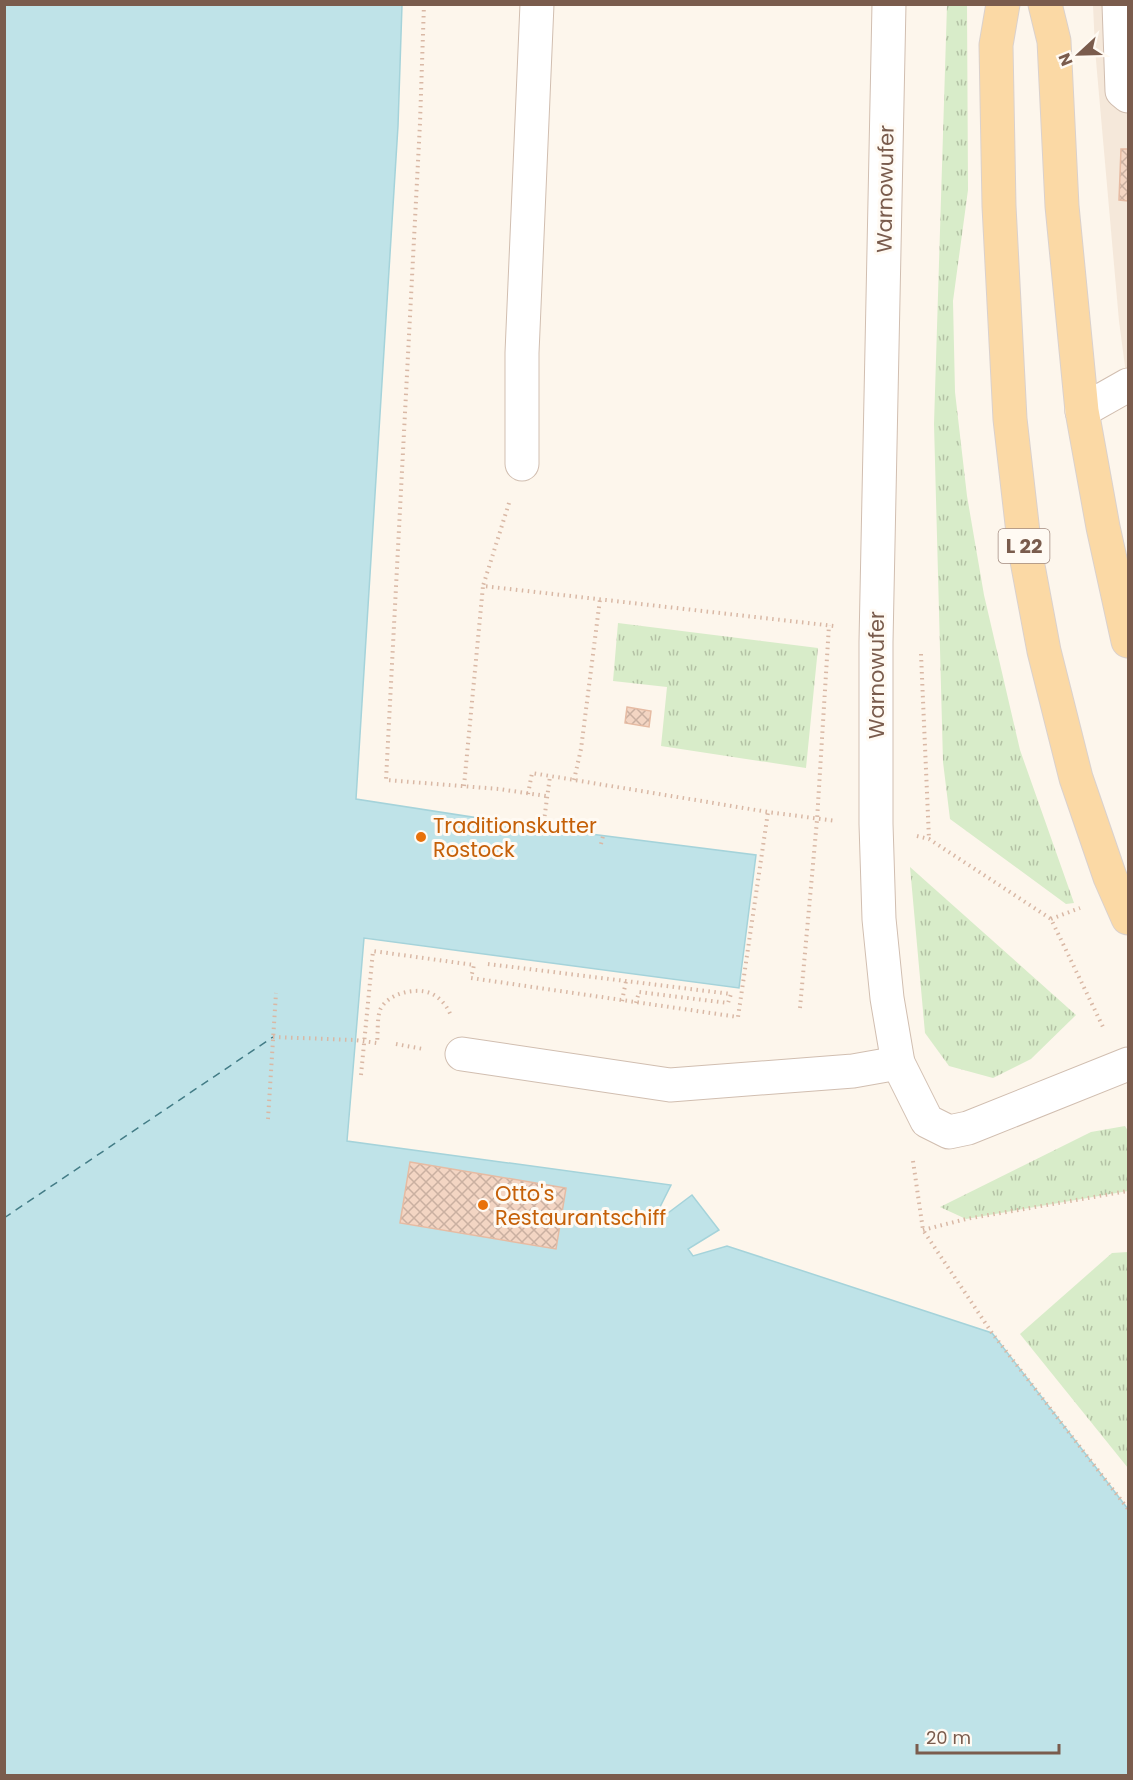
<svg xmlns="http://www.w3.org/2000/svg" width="1133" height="1780" viewBox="0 0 1133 1780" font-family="Poppins,sans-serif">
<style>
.residential{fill:#f5e8da}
.grass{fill:url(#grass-tufts)}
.water{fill:#bfe3e8;stroke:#a5d3da;stroke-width:1.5}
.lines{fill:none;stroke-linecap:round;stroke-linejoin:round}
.ferry{stroke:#437c86;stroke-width:1.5;stroke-dasharray:8 6;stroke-linecap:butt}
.building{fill:url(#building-cross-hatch);stroke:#e6bba3;stroke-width:1.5}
.minor-casing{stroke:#d1beb0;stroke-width:35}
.major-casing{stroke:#dad1cd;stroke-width:35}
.path{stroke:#d9b8a5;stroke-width:4;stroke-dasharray:1.5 4.5;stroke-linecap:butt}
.minor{stroke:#fff;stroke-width:33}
.major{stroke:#fbd9a5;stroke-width:33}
.food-dot{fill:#e8710a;stroke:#fffaf3;stroke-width:2}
.labels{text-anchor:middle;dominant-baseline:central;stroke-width:6;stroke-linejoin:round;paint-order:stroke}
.shield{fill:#fffaf3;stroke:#a28b7f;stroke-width:1.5}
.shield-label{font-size:20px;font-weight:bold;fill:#7a5c4d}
.street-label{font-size:21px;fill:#7a5c4d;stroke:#fffaf3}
.food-label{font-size:21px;fill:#c56008;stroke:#fffaf3;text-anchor:start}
</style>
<defs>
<pattern id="grass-tufts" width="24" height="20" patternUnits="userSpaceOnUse" patternTransform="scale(1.5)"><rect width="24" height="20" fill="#d8ecc9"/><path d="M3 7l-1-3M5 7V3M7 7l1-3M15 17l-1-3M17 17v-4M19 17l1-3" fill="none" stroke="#b4c2a5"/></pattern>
<pattern id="building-cross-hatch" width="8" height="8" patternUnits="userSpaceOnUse" patternTransform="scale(1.5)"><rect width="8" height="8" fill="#f3d5c3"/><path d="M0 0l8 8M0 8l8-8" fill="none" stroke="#cab0a1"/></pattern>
</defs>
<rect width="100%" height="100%" fill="#fdf6ec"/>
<!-- residential -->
<path class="residential" d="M1093 5H1128V389L1119 321 1095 49Z"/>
<!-- grass -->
<g class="grass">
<path d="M967 4 968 190 953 301 955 392 967 496 984 595 1020 750 1074 903 1066 904 950 819 943 762 934 424 947 5Z"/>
<path d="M618 623 818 648 806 768 661 746 667 687 613 681Z"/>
<path d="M910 867 1076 1015 1031 1059 993 1078 949 1066 925 1033Z"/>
<path d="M1125 1126 1128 1131V1191L966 1219 940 1207 1091 1132Z"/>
<path d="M1128 1252V1468L1020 1334 1112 1253Z"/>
</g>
<!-- water -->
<path class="water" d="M5 5H402L398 126 356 799 543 828 756 855 739 988 364 938 347 1141 671 1185 659 1209 664 1216 692 1195 719 1230 688 1249 693 1256 727 1246 992 1333 1128 1509V1775L5 1776Z"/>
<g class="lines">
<!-- ferry -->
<path class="ferry" d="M4 1218 273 1037"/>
</g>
<!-- building -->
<g class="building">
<path d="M1121 149H1128V201L1119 200Z"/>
<path d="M627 707 651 711 649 727 625 723Z"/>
<path d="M410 1162 566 1188 556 1249 400 1223Z"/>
</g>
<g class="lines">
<defs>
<g id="minor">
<path d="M889 4 876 642V824L879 919 887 998 898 1063 927 1121 949 1132 968 1128 1128 1064"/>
<path d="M1119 4 1122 91 1128 96"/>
<path d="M1082 411 1128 385"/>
<path d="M522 464V353L537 4"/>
<path d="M462 1054 670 1085 853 1071 898 1063"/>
</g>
<g id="major">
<path d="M1003 4 996 45 999 206 1010 419 1025 550 1044 651 1076 778 1110 877 1128 918"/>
<path d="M1045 4 1054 41 1062 206 1082 411 1103 527 1128 641"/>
</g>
</defs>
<!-- minor casing -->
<use href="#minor" class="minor-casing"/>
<!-- major casing -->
<use href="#major" class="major-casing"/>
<!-- path -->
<g class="path">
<path d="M424 4 420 123 386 780 499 789 546 796"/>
<path d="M509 503 483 586 834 626"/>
<path d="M921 654 929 839"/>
<path d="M574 780 581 749 600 599"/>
<path d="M464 786 483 586"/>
<path d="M528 794 532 773 768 812 836 821"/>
<path d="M543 828 550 776"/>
<path d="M917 836 929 839 1051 919 1104 1029"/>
<path d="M601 844 603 836"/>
<path d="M1051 919 1080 908"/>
<path d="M488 964 731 994 728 1003 639 992 636 1003"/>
<path d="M622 1001 626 981"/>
<path d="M800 1008 817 820 829 625"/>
<path d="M273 1037 355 1040 377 1043C378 1035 377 1018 380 1010 387 994 414 987 430 993 440 997 448 1007 451 1016"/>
<path d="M396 1044 423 1049"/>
<path d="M361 1075 373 951 474 965 471 978 738 1017 768 812"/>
<path d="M268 1119 276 993"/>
<path d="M913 1161 923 1230 992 1333 1128 1509"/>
<path d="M923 1230 966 1219 1128 1191"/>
</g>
<!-- minor -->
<use href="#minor" class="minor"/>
<!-- major -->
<use href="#major" class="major"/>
</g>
<!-- markers -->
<g class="food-dot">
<circle cx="421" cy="837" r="6"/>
<circle cx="483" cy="1205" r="6"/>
</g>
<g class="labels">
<!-- shield labels -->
<rect class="shield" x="998.5" y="529" width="51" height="34" rx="4.5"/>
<g class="shield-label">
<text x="1024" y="546">L 22</text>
</g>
<!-- street labels -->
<g class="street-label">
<text transform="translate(885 189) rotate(-89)">Warnowufer</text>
<text transform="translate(876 675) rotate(-90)">Warnowufer</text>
</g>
<!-- food labels -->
<g class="food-label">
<text x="433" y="825">Traditionskutter<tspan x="433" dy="24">Rostock</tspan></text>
<text x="495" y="1193">Otto's<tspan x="495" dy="24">Restaurantschiff</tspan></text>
</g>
</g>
<!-- border -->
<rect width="1133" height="1780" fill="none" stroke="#7a5c4d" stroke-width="12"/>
<!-- north arrow -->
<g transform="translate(1079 54) rotate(248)" stroke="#fffaf3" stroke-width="4.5" paint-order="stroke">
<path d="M0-4.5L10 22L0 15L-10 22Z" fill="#7a5c4d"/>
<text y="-9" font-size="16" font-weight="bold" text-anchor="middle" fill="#7a5c4d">N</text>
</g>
<!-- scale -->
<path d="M917 1744v9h142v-9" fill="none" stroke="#7a5c4d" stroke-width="3"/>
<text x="926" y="1744" font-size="18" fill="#7a5c4d" stroke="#fffaf3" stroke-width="4.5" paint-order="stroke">20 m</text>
</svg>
